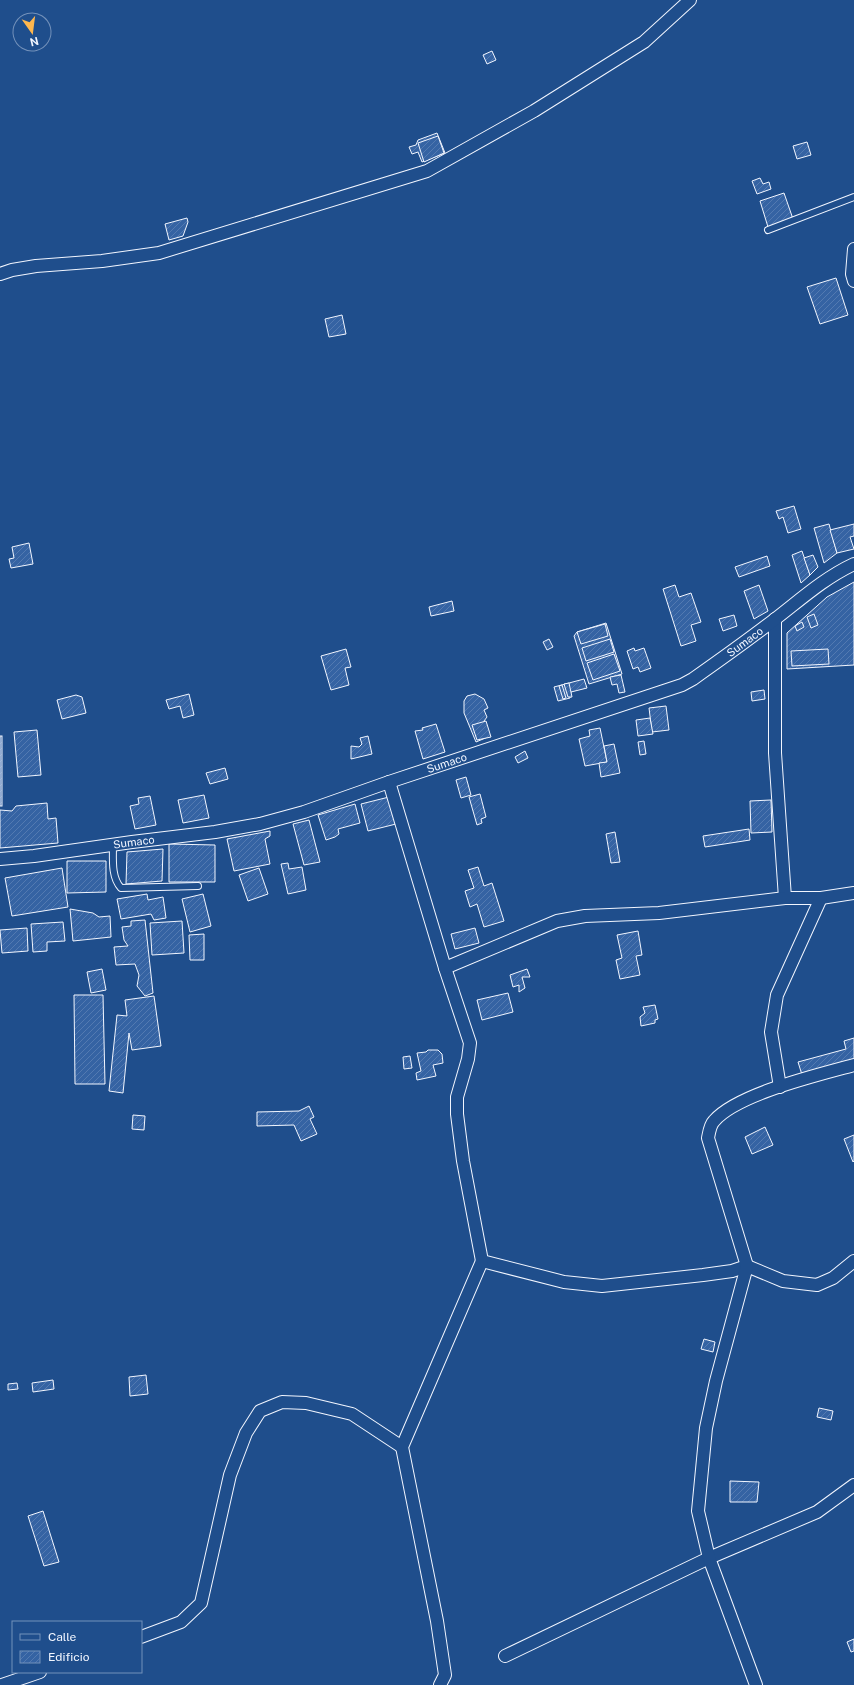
<svg xmlns="http://www.w3.org/2000/svg" width="854" height="1685" viewBox="0 0 854 1685" font-family="'Public Sans',sans-serif">
<style>
.building{fill:url(#building-hatch);stroke:#f2f6ff}
.lines{fill:none;stroke-linecap:round;stroke-linejoin:round}
.service-casing{stroke:#f2f6ff;stroke-width:8}
.minor-casing{stroke:#f2f6ff;stroke-width:14}
.service{stroke:#1f4e8c;stroke-width:6}
.minor{stroke:#1f4e8c;stroke-width:12}
.labels{text-anchor:middle;dominant-baseline:central;stroke-width:3;stroke-linejoin:round;paint-order:stroke}
.street-label{font-size:11px;fill:#f2f6ff;stroke:#1f4e8c}
</style>
<defs>
<pattern id="building-hatch" width="6" height="6" patternUnits="userSpaceOnUse"><rect width="6" height="6" fill="#3563a3"/><path d="M-1 1l2-2M0 6l6-6M5 7l2-2" fill="none" stroke="#537ab1"/></pattern>
</defs>
<rect width="100%" height="100%" fill="#1f4e8c"/>
<!-- building -->
<g class="building">
<path d="M492 51 496 60 487 64 483 55Z"/>
<path d="M437 133 445 153 422 162 418 152 412 154 409 147 416 145 418 140Z"/>
<path d="M438 136 444 153 424 162 418 143Z"/>
<path d="M807 142 811 155 797 159 793 146Z"/>
<path d="M760 178 763 184 769 182 771 189 757 194 752 181Z"/>
<path d="M784 193 793 219 768 227 760 201Z"/>
<path d="M187 218 188 222 183 236 169 240 165 224Z"/>
<path d="M836 278 848 315 820 324 807 287Z"/>
<path d="M342 315 346 334 329 337 325 319Z"/>
<path d="M794 506 801 529 788 533 783 517 779 519 776 511Z"/>
<path d="M829 524 837 553 824 563 814 528Z"/>
<path d="M854 524V536L850 537 854 549 837 553 830 530Z"/>
<path d="M29 543 33 564 11 568 9 559 14 558 12 547Z"/>
<path d="M802 551 810 575 801 583 792 555Z"/>
<path d="M813 555 818 567 810 575 804 558Z"/>
<path d="M767 556 770 566 739 577 735 567Z"/>
<path d="M854 582V665L787 669V633L827 597Z"/>
<path d="M675 585 679 597 691 593 701 622 691 625 696 641 681 646 663 589Z"/>
<path d="M759 585 768 611 754 619 744 591Z"/>
<path d="M452 601 454 611 431 616 429 607Z"/>
<path d="M814 614 818 625 811 628 807 617Z"/>
<path d="M734 615 737 626 723 631 719 619Z"/>
<path d="M802 622 804 627 797 631 795 626Z"/>
<path d="M606 623 622 674 589 684 574 636 577 632Z"/>
<path d="M605 624 608 636 581 644 577 632Z"/>
<path d="M549 639 553 647 547 650 543 642Z"/>
<path d="M610 639 614 652 586 661 582 648Z"/>
<path d="M634 648 635 651 644 648 651 668 640 672 638 667 633 669 627 651Z"/>
<path d="M346 649 351 667 345 668 349 685 331 690 321 656Z"/>
<path d="M828 649 829 664 792 666 791 651Z"/>
<path d="M614 654 620 671 593 680 587 663Z"/>
<path d="M621 675 625 692 619 693 617 684 612 685 610 677Z"/>
<path d="M584 679 587 688 571 692 570 698 558 701 554 687Z"/>
<path d="M569 683 572 697H568L564 684Z"/>
<path d="M562 685 566 698 563 699 559 686Z"/>
<path d="M764 690 765 699 752 701 751 692Z"/>
<path d="M189 694 194 715 183 718 180 706 169 709 166 700Z"/>
<path d="M475 694 484 699 488 708 484 710 487 717 484 721 490 736 476 742 464 713V701L467 696Z"/>
<path d="M76 695 82 697 86 713 62 719 57 700Z"/>
<path d="M666 706 669 730 652 732 649 708Z"/>
<path d="M650 718 653 734 638 736 636 720Z"/>
<path d="M486 721 491 737 477 740 472 725Z"/>
<path d="M436 724 445 752 423 759 415 731 423 730 422 728Z"/>
<path d="M600 728 607 762 585 766 579 739 590 736 589 730Z"/>
<path d="M37 730 41 775 18 777 14 732Z"/>
<rect x="0" y="736" width="2" height="70"/>
<path d="M368 736 372 754 351 759V746L359 747 362 744 360 738Z"/>
<path d="M644 741 646 754 640 755 638 742Z"/>
<path d="M614 744 620 773 601 777 599 763 607 762 604 746Z"/>
<path d="M525 751 528 758 518 763 515 757Z"/>
<path d="M225 768 228 779 210 784 206 773Z"/>
<path d="M466 777 471 795 461 798 456 780Z"/>
<path d="M480 794 486 817 481 819 482 823 477 825 469 797Z"/>
<path d="M204 795 209 818 183 823 178 800Z"/>
<path d="M150 796 156 825 135 829 130 806 139 804 138 798Z"/>
<path d="M389 797 396 824 368 831 361 804Z"/>
<path d="M771 800 772 832 751 833 750 801Z"/>
<path d="M47 803 48 819 56 818 58 843 0 848V810L12 811 16 806Z"/>
<path d="M355 804 360 823 338 829 339 834 335 837 326 840 318 815Z"/>
<path d="M309 820 320 862 304 865 293 824Z"/>
<path d="M749 829 750 840 705 847 703 836Z"/>
<path d="M270 831V836L265 839 270 864 234 871 227 839Z"/>
<path d="M615 832 620 862 611 863 606 834Z"/>
<path d="M169 844 215 845V882H169Z"/>
<path d="M163 849 162 881 126 884 127 852Z"/>
<path d="M67 861H106V892L67 893Z"/>
<path d="M288 863 289 869 302 867 306 890 288 894 281 864Z"/>
<path d="M478 867 484 886 492 883 504 921 484 927 477 904 470 907 465 891 474 888 468 870Z"/>
<path d="M62 868 68 907 12 916 5 878Z"/>
<path d="M259 868 268 894 248 901 239 875Z"/>
<path d="M147 894 148 900 163 897 166 918 154 920 151 914 121 919 117 899Z"/>
<path d="M203 894 211 926 190 932 182 899Z"/>
<path d="M70 909 93 913 99 917 110 916 111 937 73 941Z"/>
<path d="M145 920 153 993 145 996 137 986 139 975 135 964 116 965 114 947 128 946 124 940 122 927 131 926V921Z"/>
<path d="M182 921 184 953 152 955 150 923Z"/>
<path d="M63 922 65 941 47 942V951L33 952 31 924Z"/>
<path d="M27 928 28 951 2 953 0 930Z"/>
<path d="M475 928 479 943 455 949 451 934Z"/>
<path d="M638 931 642 955 636 956 640 975 620 979 616 960 622 958 617 935Z"/>
<path d="M204 934V960H190L189 935Z"/>
<path d="M102 969 106 990 91 993 87 972Z"/>
<path d="M527 969 530 977H522L525 988 519 992V985L513 987 510 975Z"/>
<path d="M508 993 513 1012 482 1020 477 1000Z"/>
<path d="M74 995H103L105 1084H75Z"/>
<path d="M154 996 161 1046 132 1050 129 1033 123 1093 109 1091 117 1015 127 1016 125 1000Z"/>
<path d="M655 1005 658 1019 655 1020V1023L641 1026 640 1017 645 1013 643 1007Z"/>
<path d="M854 1038V1062L803 1078 798 1062 846 1049 844 1041Z"/>
<path d="M428 1050H438L442 1054 443 1063 433 1065 436 1076 417 1080 416 1073 421 1071 417 1053 426 1052Z"/>
<path d="M410 1056 412 1068 404 1069 403 1057Z"/>
<path d="M309 1106 314 1117 310 1119 317 1134 301 1141 294 1125 257 1126V1112L299 1111Z"/>
<path d="M133 1115 145 1116 144 1130 132 1129Z"/>
<path d="M765 1127 773 1145 752 1154 745 1137Z"/>
<path d="M854 1135V1161L853 1162 844 1139Z"/>
<path d="M704 1339 715 1342 713 1352 701 1349Z"/>
<path d="M146 1375 148 1394 130 1396 129 1377Z"/>
<path d="M53 1380 54 1389 33 1392 32 1383Z"/>
<path d="M17 1383 18 1389 8 1390V1384Z"/>
<path d="M819 1408 833 1411 831 1420 817 1417Z"/>
<path d="M730 1481 759 1482 757 1502H730Z"/>
<path d="M43 1511 59 1562 44 1566 28 1516Z"/>
<path d="M854 1639V1651L851 1652 847 1642Z"/>
</g>
<g class="lines">
<defs>
<g id="service">
<path d="M768 230 854 197"/>
<path d="M113 844C113 859 111 877 121 888L198 886"/>
</g>
<g id="minor">
<path d="M854 249 852 274 854 281"/>
<path d="M0 274 12 270 36 266 102 261 159 253 427 171 534 111 644 42 690 0"/>
<path d="M775 619V753L785 898"/>
<path d="M389 782 445 968 470 1043 468 1059 457 1097V1114L463 1161 482 1261 564 1282 602 1286 703 1275 732 1271 747 1266 783 1281 817 1285 833 1278 854 1261"/>
<path id="s1" d="M0 859 34 856 132 842 215 832 260 824 304 812 389 782 682 685 693 679C720 660 748 640 774 620 800 600 824 578 854 564"/>
<path d="M445 968 557 921 585 916 659 913 785 898H821L854 893"/>
<path d="M780 1087 771 1032 777 995 821 898"/>
<path d="M141 1637 181 1622 201 1603 230 1475 246 1433 260 1411 282 1402 306 1403 352 1414 402 1447"/>
<path d="M505 1656 709 1558 817 1512 854 1485"/>
<path d="M2 1685 40 1672"/>
<path d="M440 1685 445 1675 437 1621 402 1447 482 1261"/>
<path d="M756 1685 709 1558 698 1511 706 1428 716 1381 747 1266 708 1138C709 1133 710 1125 714 1121 737 1094 818 1075 854 1065"/>
</g>
</defs>
<!-- service casing -->
<use href="#service" class="service-casing"/>
<!-- minor casing -->
<use href="#minor" class="minor-casing"/>
<!-- service -->
<use href="#service" class="service"/>
<!-- minor -->
<use href="#minor" class="minor"/>
</g>
<g class="labels">
<!-- street labels -->
<g class="street-label">
<text stroke="none"><textPath href="#s1" startOffset="783">Sumaco</textPath></text>
<text stroke="none"><textPath href="#s1" startOffset="459">Sumaco</textPath></text>
<text stroke="none"><textPath href="#s1" startOffset="135">Sumaco</textPath></text>
</g>
</g>
<!-- legend -->
<rect x="12" y="1621" width="130" height="52" fill="#1f4e8c" stroke="#7391ba"/>
<rect x="20" y="1634" width="20" height="6" fill="#1f4e8c" stroke="#7391ba"/>
<text x="48" y="1641" font-size="12" fill="#f2f6ff">Calle</text>
<rect x="20" y="1651" width="20" height="12" fill="url(#building-hatch)" stroke="#7391ba"/>
<text x="48" y="1661" font-size="12" fill="#f2f6ff">Edificio</text>
<!-- north arrow -->
<g transform="translate(32 32) rotate(166)"><circle r="19" fill="#1f4e8c" stroke="#7391ba"/>
<path d="M0-3L7 15L0 10L-7 15Z" fill="#ffb74d"/>
<text y="-6" font-size="11" font-weight="bold" text-anchor="middle" fill="#f2f6ff">N</text>
</g>
</svg>
